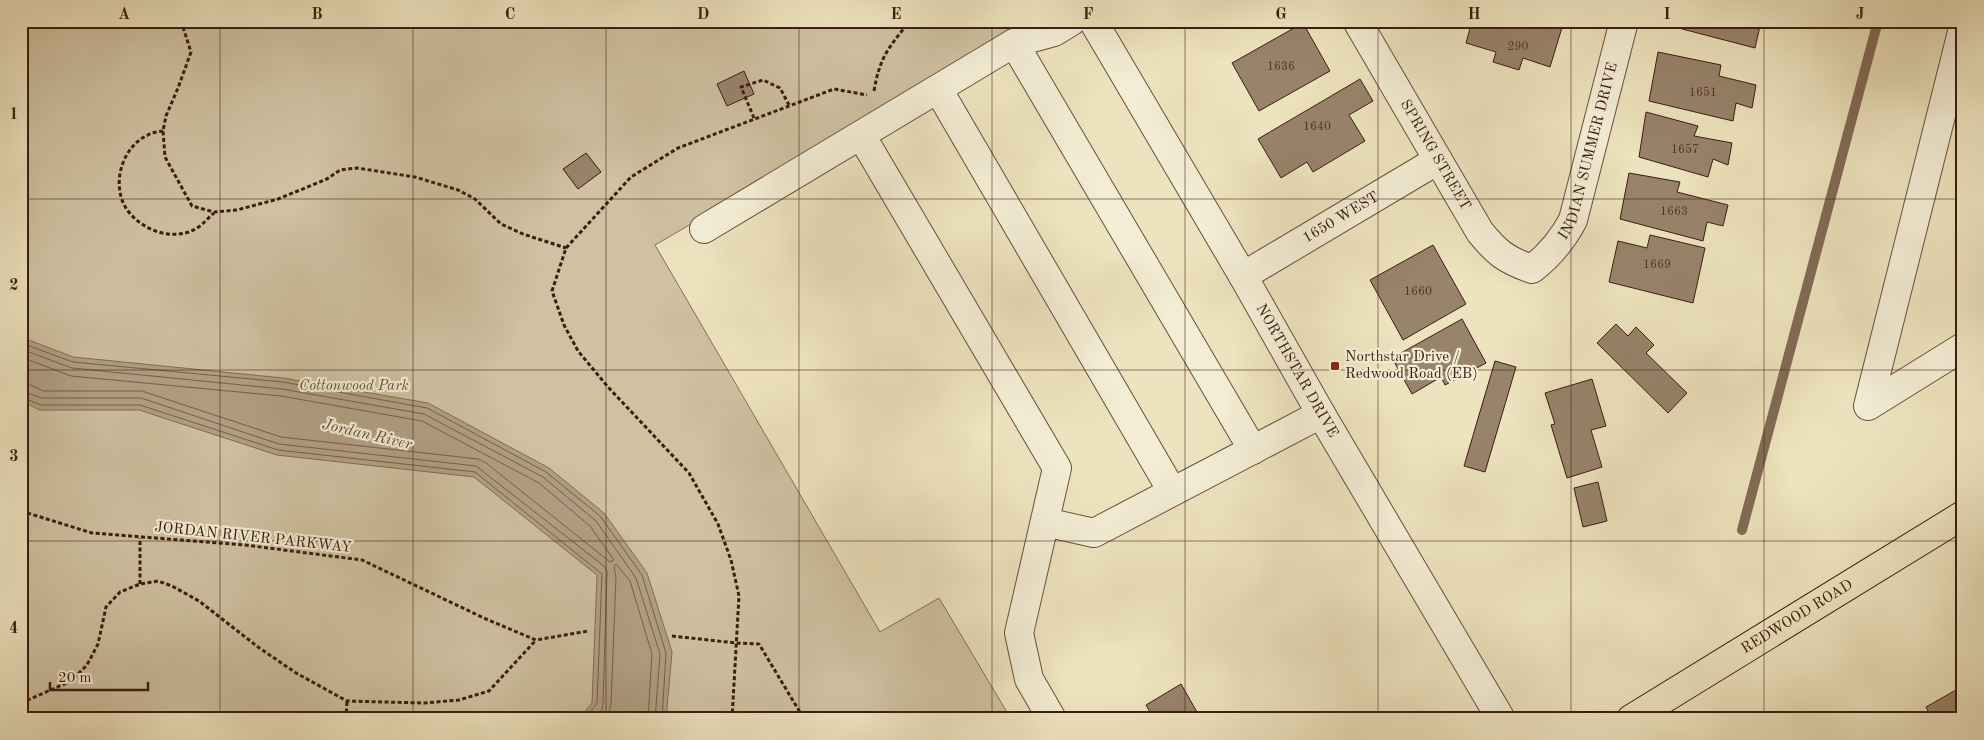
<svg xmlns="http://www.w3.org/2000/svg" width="1984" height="740" viewBox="0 0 1984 740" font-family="'Old Standard TT',serif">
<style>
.green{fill:#cfc1a1;stroke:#866e59}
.water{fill:#b19f83;stroke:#826b55}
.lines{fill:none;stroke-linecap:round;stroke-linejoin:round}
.shore{stroke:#765e4a;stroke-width:1}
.stream{stroke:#826b55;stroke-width:10}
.building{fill:#98836b;stroke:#3c1c11}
.minor-casing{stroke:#684e3c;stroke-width:30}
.major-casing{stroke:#3c1c11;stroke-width:30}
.path{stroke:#3c1c11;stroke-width:3;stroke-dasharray:4 2.5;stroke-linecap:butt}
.minor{stroke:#f3edd5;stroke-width:28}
.major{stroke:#ede3be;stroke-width:28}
.grid{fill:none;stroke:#3c1c11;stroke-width:1;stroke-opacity:0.55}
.poi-dot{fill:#8f2418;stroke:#f3edd5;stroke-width:2}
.labels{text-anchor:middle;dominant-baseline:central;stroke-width:4.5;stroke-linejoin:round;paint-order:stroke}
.number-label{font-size:12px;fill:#533628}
.street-label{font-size:15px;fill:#3c1c11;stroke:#f3edd5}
.poi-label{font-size:15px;fill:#3c1c11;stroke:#f3edd5;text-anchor:start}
.park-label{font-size:15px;font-style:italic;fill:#684e3c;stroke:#f3edd5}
.water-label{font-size:16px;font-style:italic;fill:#654a39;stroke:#f3edd5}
.neatline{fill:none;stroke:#3c1c11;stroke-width:2}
.grid-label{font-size:16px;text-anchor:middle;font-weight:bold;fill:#3c1c11}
</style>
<rect width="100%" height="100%" fill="#ede3be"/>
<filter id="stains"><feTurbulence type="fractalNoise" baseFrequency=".004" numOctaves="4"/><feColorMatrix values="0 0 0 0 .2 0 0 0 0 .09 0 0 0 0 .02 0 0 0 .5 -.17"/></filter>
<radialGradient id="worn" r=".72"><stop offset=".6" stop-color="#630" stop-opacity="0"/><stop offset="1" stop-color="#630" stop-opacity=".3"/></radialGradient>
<!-- green -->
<path class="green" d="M21 21H1040L655 245 880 632 939 598 1011 719H21Z"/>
<!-- water -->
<path class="water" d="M21 337 73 357 283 378 428 403 549 468 604 513 647 573 672 652 666 719H579L592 703 597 575 474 477 277 455 139 410H40L21 401Z"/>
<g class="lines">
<!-- shore -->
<g class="shore">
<path d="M21 343 73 362 283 382 427 408 546 472 600 516 642 575 666 653 662 719"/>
<path d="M21 349 72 368 282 389 424 414 543 477 596 521 636 578 660 654 655 719"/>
<path d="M21 357 71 376 281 396 422 421 539 483 590 526 614 560 610 562 486 463 478 459 281 437 142 391H44L28 384 21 383"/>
<path d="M21 391 42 398H141L279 444 476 466 604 566 607 571 603 704 602 709 594 719"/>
<path d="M21 397 41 405H140L278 450 475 472 602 574 597 703 585 719"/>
<path d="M603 719 609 711 611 704 616 577 614 567 616 564 630 581 652 654 648 719"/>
</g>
<!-- stream -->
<path class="stream" d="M1742 530 1878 21"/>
</g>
<!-- building -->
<g class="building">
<path d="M1199 21H1215L1203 28Z"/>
<path d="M1472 21H1564L1550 67 1523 58 1519 70 1493 62 1496 52 1466 43Z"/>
<path d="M1668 21H1743L1760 26 1755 48 1667 25Z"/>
<path d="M1303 23 1330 71 1259 111 1232 63Z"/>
<path d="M1658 52 1721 65 1719 76 1756 85 1752 108 1736 103 1733 121 1649 101Z"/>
<path d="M744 71 754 94 727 106 717 84Z"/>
<path d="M1360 79 1373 101 1349 115 1365 141 1313 172 1307 162 1281 178 1258 139Z"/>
<path d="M1646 112 1698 126 1694 136 1732 143 1728 165 1713 159 1708 177 1639 157Z"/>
<path d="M586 153 601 172 578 189 563 169Z"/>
<path d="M1629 173 1680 182 1677 192 1728 205 1723 226 1707 222 1703 241 1620 219Z"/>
<path d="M1650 235 1705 248 1693 303 1609 282 1618 241 1647 248Z"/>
<path d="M1433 245 1466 304 1403 340 1370 280Z"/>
<path d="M1462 319 1486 363 1445 385 1441 377 1412 394 1392 358Z"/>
<path d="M1616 324 1628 336 1636 327 1654 345 1646 353 1687 393 1668 413 1597 343Z"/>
<path d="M1495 361 1516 367 1485 472 1464 466Z"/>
<path d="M1592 379 1606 426 1591 430 1602 467 1567 478 1551 425 1555 424 1545 393Z"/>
<path d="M1598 482 1607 521 1583 527 1574 488Z"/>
<path d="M1181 684 1201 719H1154L1146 705Z"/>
<path d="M1963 686V719H1932L1926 707Z"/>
</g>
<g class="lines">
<defs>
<g id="minor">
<path id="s1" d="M1093 21 1243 276 1321 414 1501 719"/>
<path id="s2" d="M1357 21 1480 232C1497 253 1506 260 1532 269 1550 255 1562 241 1573 220L1624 21"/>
<path d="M1963 28 1868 406 1963 347"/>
<path d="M1014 43 1253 450"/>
<path d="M938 89 1172 491"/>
<path d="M861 135 1057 468 1019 633 1029 679 1052 719"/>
<path d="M704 229 1014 43 1054 32 1072 21"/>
<path id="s3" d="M1243 276 1438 160"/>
<path d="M1045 522 1094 533 1321 414"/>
</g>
<g id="major">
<path id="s4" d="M1631 719 1963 515"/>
</g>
</defs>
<!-- minor casing -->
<use href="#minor" class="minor-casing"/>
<!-- major casing -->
<use href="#major" class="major-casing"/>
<!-- path -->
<g class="path">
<path d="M181 21 191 52 178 88 166 116 163 131 165 157 192 206 214 212 237 210 278 199 327 179 340 170 357 168 415 177 458 190 475 199 501 224 523 234 566 248"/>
<path d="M874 91C880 56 889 47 910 21"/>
<path d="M754 118 741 87 763 80 780 88 789 105"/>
<path d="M163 131C158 132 152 132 148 135 121 147 110 187 128 211 144 232 177 243 200 226 205 222 209 217 214 213"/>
<path d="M21 511 92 533 245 545 362 560 486 619 536 640 588 631"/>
<path d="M140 584V538"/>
<path d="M672 636 736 643 759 644 804 719"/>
<path d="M21 703 71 681 87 665 98 644 106 607 120 592 140 584 158 581 172 586 199 601 258 647 296 673 347 701 424 703 459 700 489 691 536 640"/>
<path d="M346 719 347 701"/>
<path d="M732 719 739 596 731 560 718 524 689 473 608 387 578 351 564 325 552 291 566 248 631 177 678 148 834 89 867 95"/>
</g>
<!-- minor -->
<use href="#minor" class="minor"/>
<!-- major -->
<use href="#major" class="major"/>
</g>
<!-- grid -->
<path class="grid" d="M220 21V719M413 21V719M606 21V719M799 21V719M992 21V719M1185 21V719M1378 21V719M1571 21V719M1764 21V719M21 199H1963M21 370H1963M21 541H1963"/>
<!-- markers -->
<rect class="poi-dot" x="1330" y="361" width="10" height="10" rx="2.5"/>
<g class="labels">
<!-- number labels -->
<g class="number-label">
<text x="1518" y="47">290</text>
<text x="1281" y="67">1636</text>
<text x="1703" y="93">1651</text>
<text x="1317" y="127">1640</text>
<text x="1685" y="150">1657</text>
<text x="1674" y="212">1663</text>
<text x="1657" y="265">1669</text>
<text x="1418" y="292">1660</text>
</g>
<!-- street labels -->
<g class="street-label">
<text stroke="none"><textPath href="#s2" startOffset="444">INDIAN SUMMER DRIVE</textPath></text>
<text stroke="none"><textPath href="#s2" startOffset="155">SPRING STREET</textPath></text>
<text stroke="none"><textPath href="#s3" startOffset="114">1650 WEST</textPath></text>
<text stroke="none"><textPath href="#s1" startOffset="405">NORTHSTAR DRIVE</textPath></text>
<text transform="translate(253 538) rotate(6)">JORDAN RIVER PARKWAY</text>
<text stroke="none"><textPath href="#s4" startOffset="195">REDWOOD ROAD</textPath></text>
</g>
<!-- poi labels -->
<g class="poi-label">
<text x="1345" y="357">Northstar Drive /<tspan x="1345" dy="17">Redwood Road (EB)</tspan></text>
</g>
<!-- park labels -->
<g class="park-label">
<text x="354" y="386">Cottonwood Park</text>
</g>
<!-- water labels -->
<g class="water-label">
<text transform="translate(367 435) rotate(13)">Jordan River</text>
</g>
</g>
<!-- margin -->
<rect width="1984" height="740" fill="none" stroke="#ede3be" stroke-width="55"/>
<!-- scale -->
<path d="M50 682v8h98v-8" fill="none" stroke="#3c1c11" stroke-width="2.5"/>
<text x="58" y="682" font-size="15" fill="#3c1c11" stroke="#f3edd5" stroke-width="4" paint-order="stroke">20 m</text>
<rect x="28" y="28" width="1928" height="684" class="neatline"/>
<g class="grid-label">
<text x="124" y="19">A</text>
<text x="317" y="19">B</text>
<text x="510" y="19">C</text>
<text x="703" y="19">D</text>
<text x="896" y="19">E</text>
<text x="1088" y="19">F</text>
<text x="1281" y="19">G</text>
<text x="1474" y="19">H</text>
<text x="1667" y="19">I</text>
<text x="1860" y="19">J</text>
<text x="14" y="119">1</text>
<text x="14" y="290">2</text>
<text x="14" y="461">3</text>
<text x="14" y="633">4</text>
</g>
<rect width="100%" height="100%" filter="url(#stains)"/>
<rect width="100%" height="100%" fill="url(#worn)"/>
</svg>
